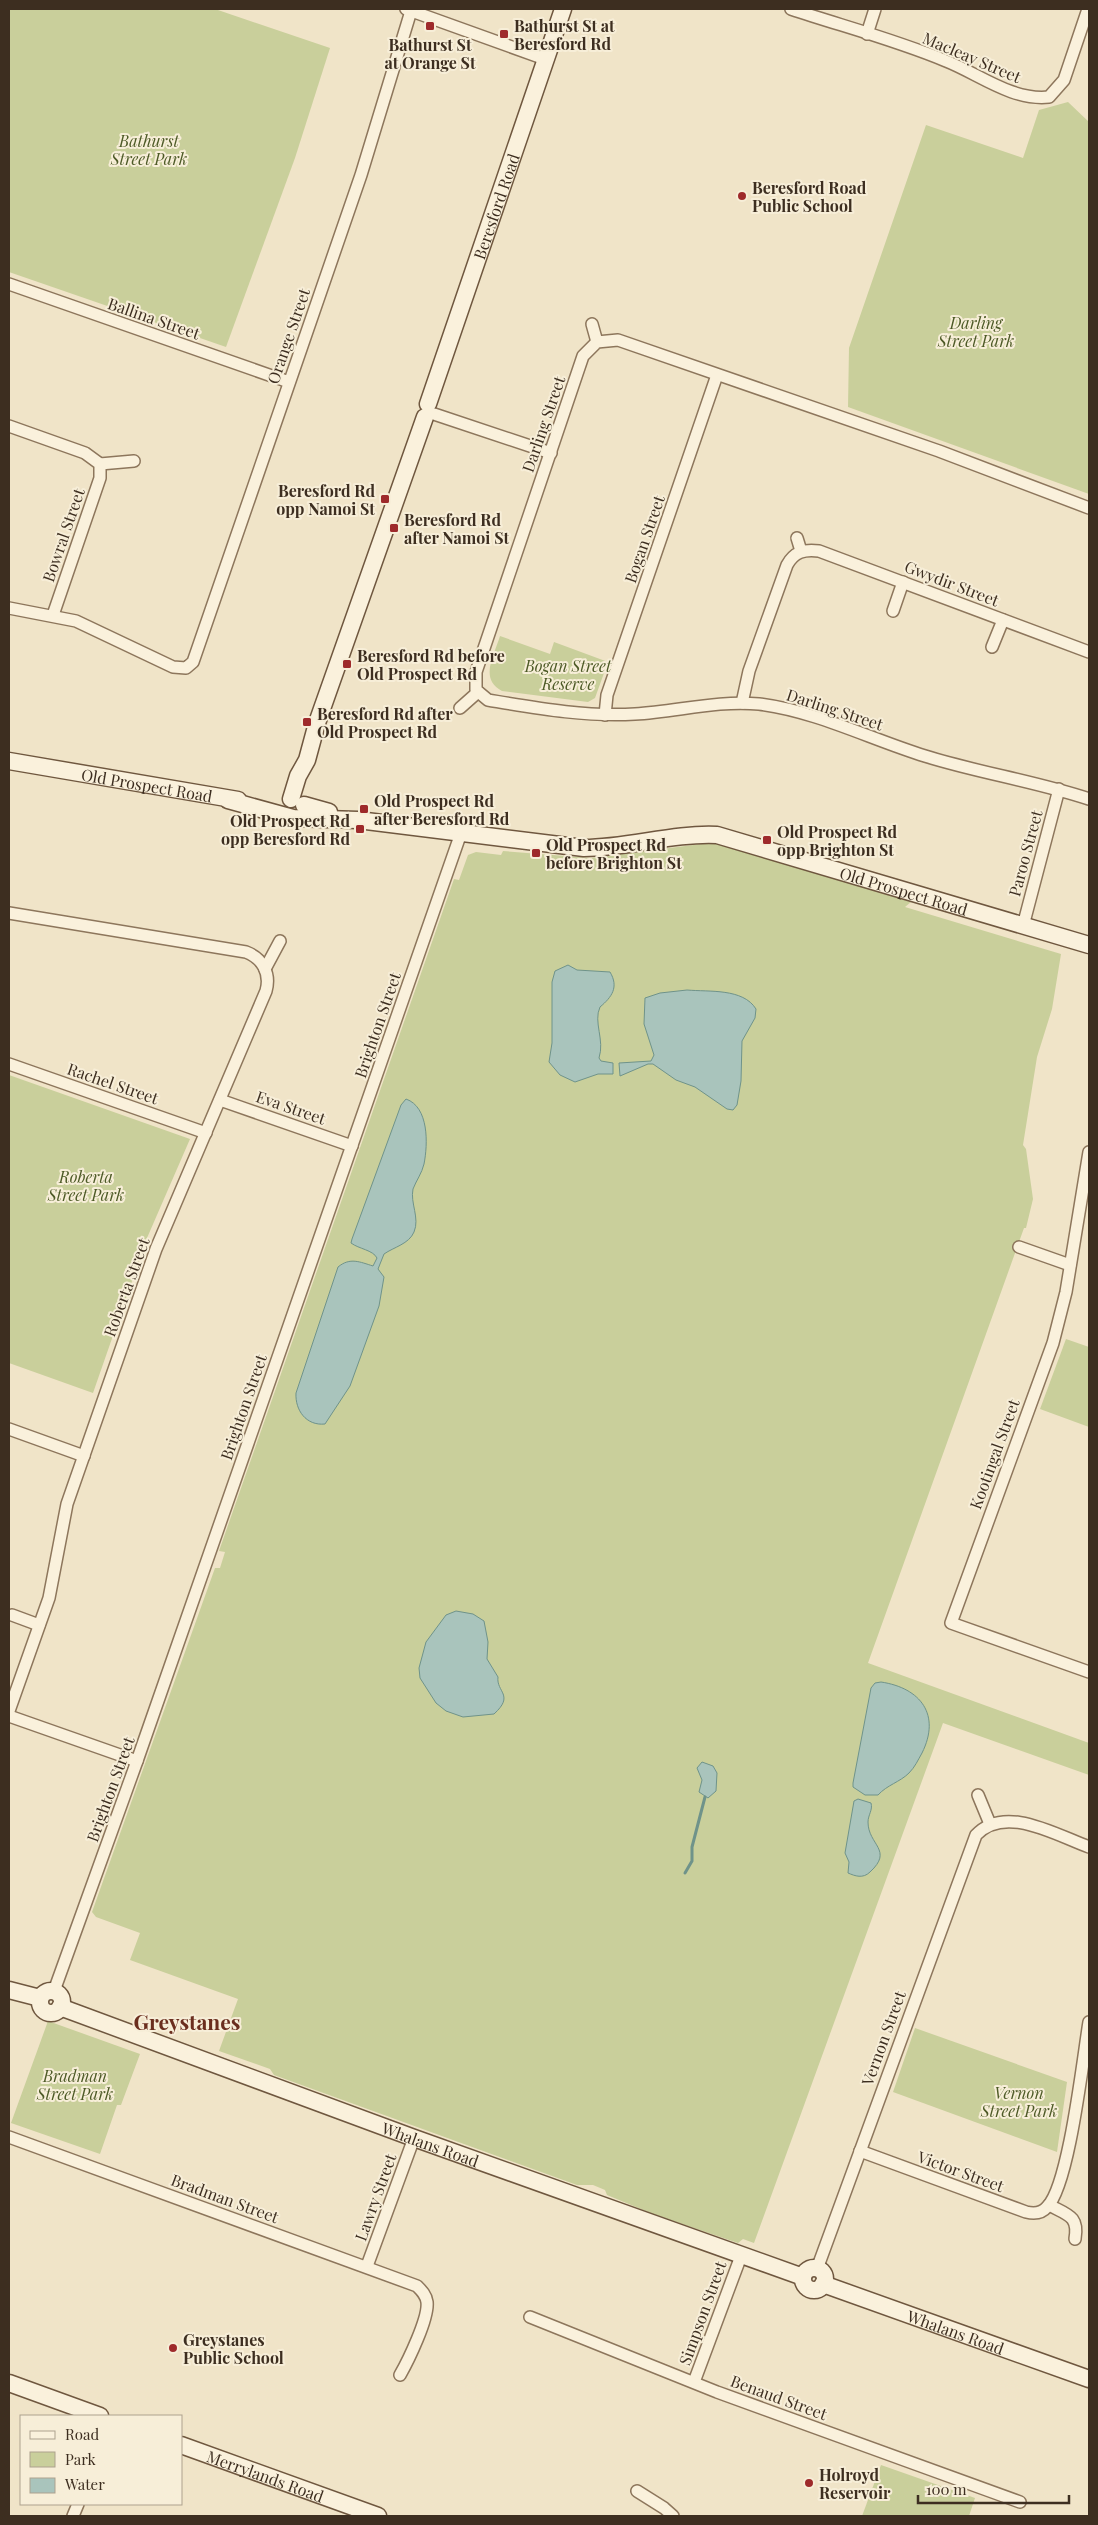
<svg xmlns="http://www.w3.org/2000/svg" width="1098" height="2525" viewBox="0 0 1098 2525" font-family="'Playfair Display',serif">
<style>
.green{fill:#c9cf9b}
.water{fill:#a9c4bc;stroke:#6f938a}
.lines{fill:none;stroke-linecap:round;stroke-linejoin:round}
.stream{stroke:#6f938a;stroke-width:3}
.street-casing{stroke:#8d765c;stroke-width:14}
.secondary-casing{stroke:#6f573f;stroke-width:19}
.street{stroke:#faf1dc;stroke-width:11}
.secondary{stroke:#faf1dc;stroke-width:16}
.poi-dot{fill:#9e2a2b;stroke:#f7eed8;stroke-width:2}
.labels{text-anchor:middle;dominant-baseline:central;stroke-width:4;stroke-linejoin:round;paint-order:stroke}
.poi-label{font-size:16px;font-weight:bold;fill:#3d2e20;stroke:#f7eed8;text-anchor:start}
.street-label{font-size:16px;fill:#3d2e20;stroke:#f7eed8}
.park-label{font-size:16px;font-style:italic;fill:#4d5a26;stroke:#f7eed8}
.district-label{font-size:21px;font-weight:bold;fill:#6b2e1e;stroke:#f7eed8}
</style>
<rect width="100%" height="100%" fill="#f0e4c8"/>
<!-- green -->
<g class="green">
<path d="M9 9H215L330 48 295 158 226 347 9 272Z"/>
<path d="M1068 102 1089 122V494L848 407 849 348 926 125 1023 158 1039 110Z"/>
<path d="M500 636 550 654 554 642 608 662 595 698 588 702 502 691C479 679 494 656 500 636Z"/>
<path d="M717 842 911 902 905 907 1061 954 1052 1009 1037 1057 1023 1145 1026 1149 1033 1199 1026 1228H1024L868 1663 1089 1743V1775L943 1723 754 2243 743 2239 738 2243 653 2214 607 2195 605 2190 593 2185H577L274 2075 270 2069 219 2051 238 1999 130 1960 140 1933 96 1917 92 1912 215 1568H220L225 1552 219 1551 454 879 459 880 468 855 476 852 501 855 503 851 591 858Z"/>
<path d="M9 1075 190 1139 147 1238 93 1393 9 1363Z"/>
<path d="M1066 1339 1089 1347V1427L1040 1409Z"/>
<path d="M48 2021 140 2054 121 2105H117L100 2154 11 2123Z"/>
<path d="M915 2028 1067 2082 1057 2152 893 2092Z"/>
<path d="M881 2465 975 2498 969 2516H862Z"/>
</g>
<!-- water -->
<g class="water">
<path d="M568 965 577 970 610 972C619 987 612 997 600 1007 593 1022 605 1040 599 1058L601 1061 613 1063V1074H598L575 1082 560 1075 549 1062 552 1043V982L555 971Z"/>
<path d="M687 990C709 992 743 988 756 1009L755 1018 742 1041 741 1081 737 1105 733 1110 727 1109 695 1087 676 1080 653 1064H648L620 1076 619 1063 651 1061 654 1055 644 1024 645 998 660 993Z"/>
<path d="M406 1099C429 1107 428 1144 424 1164 422 1173 416 1181 413 1189 410 1203 420 1218 414 1232 409 1244 394 1247 384 1254L378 1269 384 1277 379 1306 350 1386 325 1424C306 1426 295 1410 296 1393L338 1267C350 1257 360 1262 373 1266L377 1258C373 1250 359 1249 351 1243L352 1239 401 1105Z"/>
<path d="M456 1611 473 1614 484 1621 488 1642 487 1659 498 1677C496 1692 515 1695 494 1714L463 1717 446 1711 436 1703 420 1678 419 1668 426 1642 446 1615Z"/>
<path d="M881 1682C921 1688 941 1715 922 1753 918 1760 915 1767 909 1773 900 1782 887 1785 878 1795H865L853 1787V1783L871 1688 875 1683Z"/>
<path d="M702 1762 713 1766 717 1773 716 1791 708 1798 699 1792 702 1780 697 1768Z"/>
<path d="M858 1799 871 1803C873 1810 868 1815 868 1822 868 1845 894 1850 870 1872 863 1879 855 1876 848 1873L849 1862 845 1853 854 1801Z"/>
</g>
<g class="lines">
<!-- stream -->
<path class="stream" d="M685 1873 692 1861V1847L705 1797"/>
<defs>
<g id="street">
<path d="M406 9 545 59"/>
<path d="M791 9C842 26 896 40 946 61 979 74 1012 101 1049 97L1064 80 1088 9"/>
<path d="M867 34 875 9"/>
<path d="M9 284 289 382"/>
<path d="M592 324 597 342"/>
<path d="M434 414 551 453"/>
<path d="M9 426 85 453 100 464V478L53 615"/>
<path d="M100 464 134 461"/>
<path d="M1089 508 939 451 618 340 597 342 583 356 476 672V690L488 700C536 708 585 717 635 714 676 712 716 700 759 704 816 711 870 739 925 756 979 773 1035 781 1089 799"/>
<path d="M797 538 801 551"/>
<path d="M9 608 76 621 173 667 186 668 193 662 361 175 411 11"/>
<path d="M893 611 903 582"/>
<path d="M992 647 1003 620"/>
<path d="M742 703 749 671 787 565C794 552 804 549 819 551L1089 652"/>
<path d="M460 708 478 692"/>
<path d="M605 715 607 695 717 375"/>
<path d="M9 913 246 952C262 958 271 973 266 991L156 1249 67 1504 49 1598 9 1711"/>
<path d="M1023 926 1059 789"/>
<path d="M265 969 280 941"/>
<path d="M9 1064 206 1133"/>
<path d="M220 1100 352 1146"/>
<path d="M1089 1152 1066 1292 1053 1343 951 1623 1089 1672"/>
<path d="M1019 1247 1070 1265"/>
<path d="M9 1429 84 1456"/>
<path d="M12 1615 39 1625"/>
<path d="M9 1716 137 1761"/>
<path d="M978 1795 990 1824"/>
<path d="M54 1991 137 1761 461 833"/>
<path d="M9 2137 417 2286C422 2291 426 2295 427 2302 429 2318 408 2361 400 2375"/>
<path d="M860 2151 1026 2212C1034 2214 1042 2213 1047 2207 1069 2186 1083 2058 1089 2022"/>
<path d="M1049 2205C1068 2215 1079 2216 1075 2239"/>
<path d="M367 2266 414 2138"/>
<path d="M817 2269 976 1835C1005 1804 1056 1835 1089 1847"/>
<path d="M530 2317 717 2392 1020 2502"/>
<path d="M694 2382 741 2256"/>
<path d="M637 2491 664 2508 673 2516"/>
<path d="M73 2516 78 2504"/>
</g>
<g id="secondary">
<path id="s1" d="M428 404 563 9"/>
<path id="s2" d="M9 761 238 800"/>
<path d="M291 799 298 776 307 760 317 723 425 417"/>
<path id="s3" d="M228 800 293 818 358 820 584 848C629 848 672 833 717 835L1089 945"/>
<path d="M304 805 329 812"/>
<path d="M9 1990 40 1998"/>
<circle cx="51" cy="2002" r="11"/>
<path id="s4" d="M60 2007 414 2138 803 2277"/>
<circle cx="814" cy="2279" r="11"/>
<path id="s5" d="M823 2284 1089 2379"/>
<path d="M9 2383 100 2416"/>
<path id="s6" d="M181 2445 378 2516"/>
</g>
</defs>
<!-- street casing -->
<use href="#street" class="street-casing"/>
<!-- secondary casing -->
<use href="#secondary" class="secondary-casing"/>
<!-- street -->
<use href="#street" class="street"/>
<!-- secondary -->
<use href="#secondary" class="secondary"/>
</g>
<!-- markers -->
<g class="poi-dot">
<rect x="425" y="21" width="10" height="10" rx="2.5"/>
<rect x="499" y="29" width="10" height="10" rx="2.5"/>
<circle cx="742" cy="196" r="5"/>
<rect x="380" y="494" width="10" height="10" rx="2.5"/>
<rect x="389" y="523" width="10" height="10" rx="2.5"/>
<rect x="342" y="659" width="10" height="10" rx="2.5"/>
<rect x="302" y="717" width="10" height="10" rx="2.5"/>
<rect x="359" y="804" width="10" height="10" rx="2.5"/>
<rect x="355" y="824" width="10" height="10" rx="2.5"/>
<rect x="762" y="835" width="10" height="10" rx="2.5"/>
<rect x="531" y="848" width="10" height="10" rx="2.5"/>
<circle cx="173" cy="2348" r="5"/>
<circle cx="809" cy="2483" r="5"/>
</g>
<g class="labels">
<!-- poi labels -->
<g class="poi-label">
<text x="514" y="25">Bathurst St at<tspan x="514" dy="18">Beresford Rd</tspan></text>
<text x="430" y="44" text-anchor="middle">Bathurst St<tspan x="430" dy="18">at Orange St</tspan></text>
<text x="752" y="187">Beresford Road<tspan x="752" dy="18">Public School</tspan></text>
<text x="375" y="490" text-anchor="end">Beresford Rd<tspan x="375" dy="18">opp Namoi St</tspan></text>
<text x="404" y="519">Beresford Rd<tspan x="404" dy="18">after Namoi St</tspan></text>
<text x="357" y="655">Beresford Rd before<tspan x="357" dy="18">Old Prospect Rd</tspan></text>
<text x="317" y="713">Beresford Rd after<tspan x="317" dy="18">Old Prospect Rd</tspan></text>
<text x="374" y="800">Old Prospect Rd<tspan x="374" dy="18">after Beresford Rd</tspan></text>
<text x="350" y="820" text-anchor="end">Old Prospect Rd<tspan x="350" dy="18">opp Beresford Rd</tspan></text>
<text x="777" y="831">Old Prospect Rd<tspan x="777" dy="18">opp Brighton St</tspan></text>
<text x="546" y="844">Old Prospect Rd<tspan x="546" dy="18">before Brighton St</tspan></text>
<text x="183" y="2339">Greystanes<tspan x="183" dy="18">Public School</tspan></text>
<text x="819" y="2474">Holroyd<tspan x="819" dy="18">Reservoir</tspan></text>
</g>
<!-- street labels -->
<g class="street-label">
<text transform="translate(972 57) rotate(23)">Macleay Street</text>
<text stroke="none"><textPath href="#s1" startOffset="209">Beresford Road</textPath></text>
<text transform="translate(154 318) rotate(19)">Ballina Street</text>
<text transform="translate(288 336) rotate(-71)">Orange Street</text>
<text transform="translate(543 424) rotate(-71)">Darling Street</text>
<text transform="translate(63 535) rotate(-71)">Bowral Street</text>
<text transform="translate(644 539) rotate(-71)">Bogan Street</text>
<text transform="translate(952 583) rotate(21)">Gwydir Street</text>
<text transform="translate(835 709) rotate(18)">Darling Street</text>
<text stroke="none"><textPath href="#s2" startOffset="140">Old Prospect Road</textPath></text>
<text transform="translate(1025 853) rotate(-75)">Paroo Street</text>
<text stroke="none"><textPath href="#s3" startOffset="689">Old Prospect Road</textPath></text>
<text transform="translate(377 1025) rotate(-71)">Brighton Street</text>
<text transform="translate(113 1083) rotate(19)">Rachel Street</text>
<text transform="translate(291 1107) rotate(19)">Eva Street</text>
<text transform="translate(126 1287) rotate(-70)">Roberta Street</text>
<text transform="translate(243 1407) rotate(-71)">Brighton Street</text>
<text transform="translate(994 1454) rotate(-70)">Kootingal Street</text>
<text transform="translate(110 1789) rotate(-70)">Brighton Street</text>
<text transform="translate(883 2038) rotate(-70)">Vernon Street</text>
<text stroke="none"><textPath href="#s4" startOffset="395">Whalans Road</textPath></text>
<text transform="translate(961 2171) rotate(20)">Victor Street</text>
<text transform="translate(375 2197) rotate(-70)">Lawry Street</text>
<text transform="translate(225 2198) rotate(20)">Bradman Street</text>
<text transform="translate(702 2313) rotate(-70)">Simpson Street</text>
<text stroke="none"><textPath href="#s5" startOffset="141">Whalans Road</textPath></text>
<text transform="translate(779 2397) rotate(20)">Benaud Street</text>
<text stroke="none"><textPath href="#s6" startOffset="90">Merrylands Road</textPath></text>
</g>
<!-- park labels -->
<g class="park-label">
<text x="149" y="140">Bathurst<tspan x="149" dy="18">Street Park</tspan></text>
<text x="976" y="322">Darling<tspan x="976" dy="18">Street Park</tspan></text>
<text x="568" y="665">Bogan Street<tspan x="568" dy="18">Reserve</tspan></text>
<text x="86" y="1176">Roberta<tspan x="86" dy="18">Street Park</tspan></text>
<text x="75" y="2075">Bradman<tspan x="75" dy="18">Street Park</tspan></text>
<text x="1019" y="2092">Vernon<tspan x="1019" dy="18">Street Park</tspan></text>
</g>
<!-- district labels -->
<g class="district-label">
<text x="187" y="2021">Greystanes</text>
</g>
</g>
<!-- border -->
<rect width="1098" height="2525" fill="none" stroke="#3d2e20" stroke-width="20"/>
<!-- legend -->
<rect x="20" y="2415" width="162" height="90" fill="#f7eed8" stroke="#ada18e"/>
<rect x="30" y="2431" width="25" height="8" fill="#faf1dc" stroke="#ada18e"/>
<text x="65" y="2440" font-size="15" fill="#3d2e20">Road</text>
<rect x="30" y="2452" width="25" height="15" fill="#c9cf9b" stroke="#ada18e"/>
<text x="65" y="2465" font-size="15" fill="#3d2e20">Park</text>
<rect x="30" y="2478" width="25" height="15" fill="#a9c4bc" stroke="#ada18e"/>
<text x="65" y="2490" font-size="15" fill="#3d2e20">Water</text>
<!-- scale -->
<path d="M918 2495v8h151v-8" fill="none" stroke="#3d2e20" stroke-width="2.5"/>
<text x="926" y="2495" font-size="15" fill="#3d2e20" stroke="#f7eed8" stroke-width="4" paint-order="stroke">100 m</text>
</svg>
